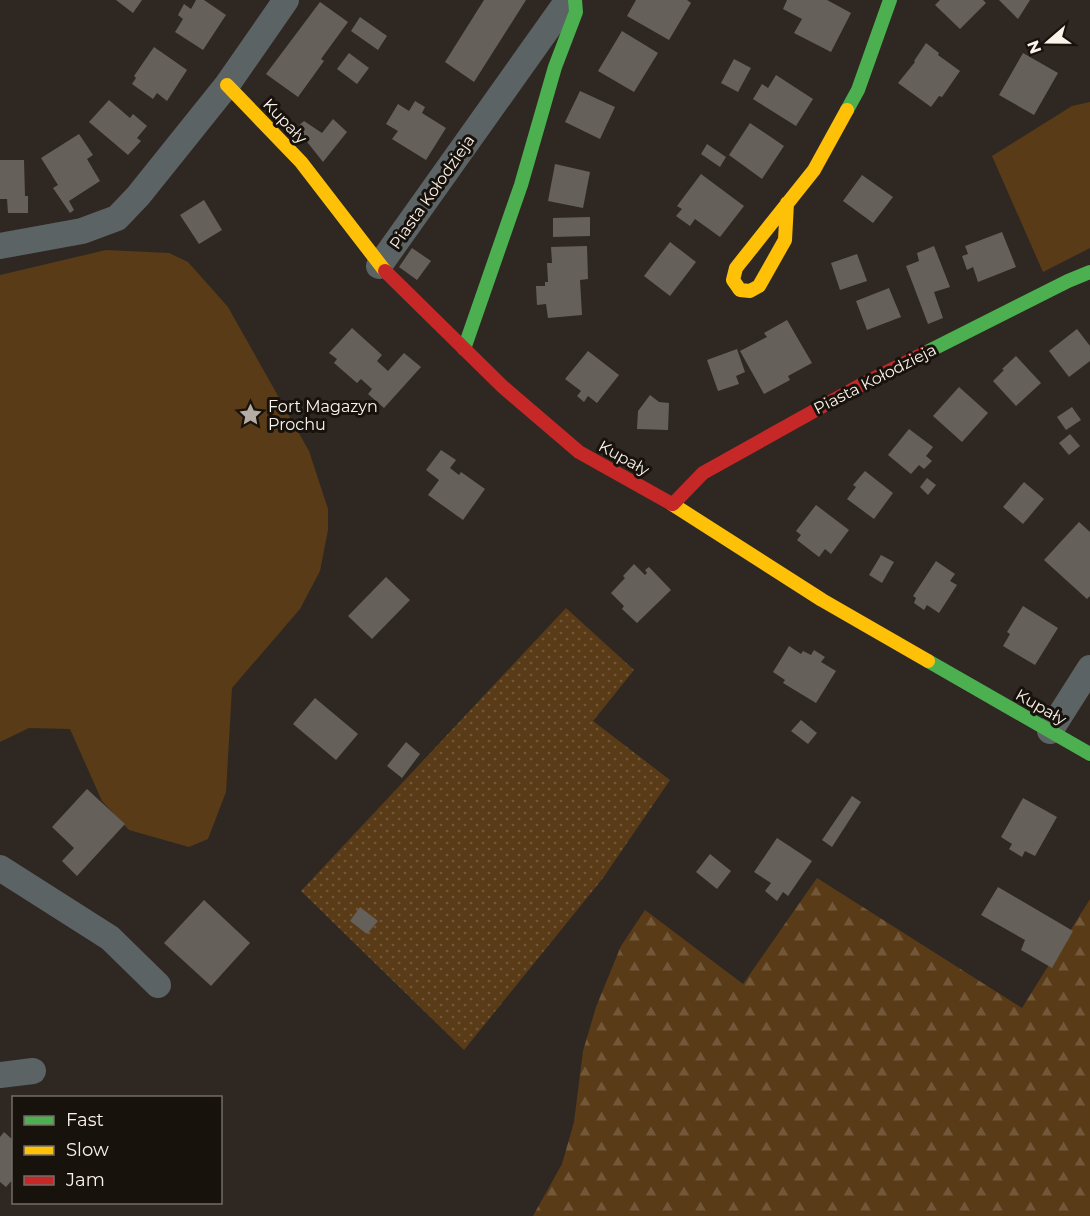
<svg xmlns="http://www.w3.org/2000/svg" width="1090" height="1216" viewBox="0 0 1090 1216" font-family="Montserrat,sans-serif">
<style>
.green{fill:#593b17}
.forest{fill:url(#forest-firs)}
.garden{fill:url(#garden-dots)}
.building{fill:#66605b}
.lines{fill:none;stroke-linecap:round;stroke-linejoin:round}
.street{stroke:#5b6365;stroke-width:26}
.fast{stroke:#4caf50;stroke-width:14}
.slow{stroke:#ffc107;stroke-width:14}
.jam{stroke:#c62828;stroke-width:14}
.labels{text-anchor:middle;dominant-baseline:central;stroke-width:6;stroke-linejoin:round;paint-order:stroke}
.street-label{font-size:16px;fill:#fcf3eb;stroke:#18120d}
.poi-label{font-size:16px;fill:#fcf3eb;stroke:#18120d;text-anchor:start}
</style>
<defs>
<pattern id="forest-firs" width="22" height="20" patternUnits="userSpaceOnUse" patternTransform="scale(1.5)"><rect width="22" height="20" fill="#593b17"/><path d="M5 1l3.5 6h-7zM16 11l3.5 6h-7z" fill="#725839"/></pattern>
<pattern id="garden-dots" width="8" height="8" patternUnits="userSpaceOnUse" patternTransform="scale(1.5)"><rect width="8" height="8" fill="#593b17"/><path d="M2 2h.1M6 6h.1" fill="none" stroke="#725839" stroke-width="1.8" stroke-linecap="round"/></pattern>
</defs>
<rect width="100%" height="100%" fill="#2f2822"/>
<!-- green -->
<g class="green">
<path d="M1090 102V248L1043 272 992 156 1072 106Z"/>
<path d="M106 250 169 253 188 262 228 307 309 451 328 509V530L320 571 300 609 232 688 226 792 208 839 189 847 129 830 102 801 70 729 29 728 0 742V275Z"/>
</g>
<!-- forest -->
<path class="forest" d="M817 878 1022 1008 1090 899V1216H533L562 1164 574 1122 583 1051 596 1007 621 946 645 910 743 984Z"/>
<!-- garden -->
<path class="garden" d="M566 608 634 670 593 721 670 780 603 878 464 1050 301 891Z"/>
<!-- building -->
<g class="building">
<path d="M116 0H142L133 13Z"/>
<path d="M196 0H204L226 15 203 50 175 32 183 19 178 15 184 4 191 9Z"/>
<path d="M484 0H526L474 82 445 62Z"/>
<path d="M636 0H687L691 3 669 40 627 16Z"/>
<path d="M787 0H827L851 13 831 52 794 33 802 19 783 9Z"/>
<path d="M940 0H983L986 3 960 29 935 5Z"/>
<path d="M999 0H1030L1018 19Z"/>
<path d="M320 2 348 22 321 59 324 61 298 97 266 74Z"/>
<path d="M360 17 387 36 378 50 351 31Z"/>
<path d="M622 31 658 53 634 92 598 71Z"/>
<path d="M926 43 939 53 938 55 960 71 942 97 939 96 931 107 898 83 915 62 914 61Z"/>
<path d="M154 47 187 70 167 101 157 93 153 99 132 84 136 78 134 76Z"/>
<path d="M349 53 369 68 357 84 337 69Z"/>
<path d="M1023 53 1058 73 1034 115 999 95Z"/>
<path d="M734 59 751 68 738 92 721 83Z"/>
<path d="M776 75 813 99 796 126 753 99 762 84 768 88Z"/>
<path d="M580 91 615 107 600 139 565 122Z"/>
<path d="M109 100 130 118 133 114 147 126 137 138 141 141 128 155 89 122Z"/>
<path d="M415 101 425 107 422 113 446 128 426 160 392 139 398 131 386 124 398 104 409 111Z"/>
<path d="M333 119 347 132 323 162 296 128 304 121 322 133Z"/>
<path d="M750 123 784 146 762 179 729 155Z"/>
<path d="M79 134 93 155 87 159 100 181 69 201 74 210 70 213 53 188 58 185 41 158Z"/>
<path d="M707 144 726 157 720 167 701 154Z"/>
<path d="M0 160H24L25 196H28V213H8L7 199H0Z"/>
<path d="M555 164 590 172 583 208 548 201Z"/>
<path d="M701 174 744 206 720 237 695 219 690 226 676 216 682 209 677 206Z"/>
<path d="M862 175 893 197 873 223 843 201Z"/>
<path d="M204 200 222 230 199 244 180 215Z"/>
<path d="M590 217V236L553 237V218Z"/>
<path d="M1002 232 1016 267 978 282 973 267 967 270 962 256 968 254 965 246Z"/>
<path d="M670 242 696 262 670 296 644 276Z"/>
<path d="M587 246 588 279 580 280 582 315 548 318 546 304 537 305 536 286H545V282H548L547 263H552L551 247Z"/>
<path d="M934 246 950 287 934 292 943 318 928 324 906 266 919 261 917 253Z"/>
<path d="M412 248 431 261 417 280 399 267Z"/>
<path d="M857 254 867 281 840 290 831 263Z"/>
<path d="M889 288 901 317 867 330 856 301Z"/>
<path d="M787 320 812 363 788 376 790 380 764 394 740 351 767 337 764 333Z"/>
<path d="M352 328 382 355 377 361 388 371 404 353 421 367 384 408 368 394 372 389 361 379 357 383 334 363 337 359 329 353Z"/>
<path d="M1077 329 1090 346V361L1069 377 1049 351Z"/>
<path d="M737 349 745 372 736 376 739 384 718 391 707 360Z"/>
<path d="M588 351 619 375 597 403 588 396 584 402 577 396 581 391 565 379Z"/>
<path d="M1016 356 1041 383 1016 406 993 381 1004 370 1002 369Z"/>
<path d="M959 387 988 413 962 442 933 416Z"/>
<path d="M650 395 659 402 669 403 668 430 637 429 638 411Z"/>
<path d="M1072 407 1081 420 1066 430 1057 417Z"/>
<path d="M909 429 933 447 926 456 932 461 924 469 919 465 911 474 888 455Z"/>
<path d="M1070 434 1080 446 1069 455 1059 443Z"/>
<path d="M441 450 456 460 450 468 459 475 461 472 485 489 463 520 428 495 439 480 426 470Z"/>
<path d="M865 471 893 493 874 519 847 499 856 487 853 485Z"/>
<path d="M927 478 936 485 928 495 920 487Z"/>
<path d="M1024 482 1044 499 1023 524 1003 507Z"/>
<path d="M816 505 849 530 831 554 825 549 819 557 797 540 801 535 796 531Z"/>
<path d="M1079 522 1090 532V596L1087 599 1044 560Z"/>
<path d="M881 555 894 562 882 583 869 575Z"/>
<path d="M936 561 955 574 950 581 957 585 939 613 927 605 924 610 914 603 916 598 913 596Z"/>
<path d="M634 564 645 575 647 573 645 570 649 567 671 590 637 623 622 609 624 606 611 593 625 578 623 576Z"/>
<path d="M386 577 410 600 372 639 348 616Z"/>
<path d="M1023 606 1058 628 1035 665 1003 646 1010 634 1007 632Z"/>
<path d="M789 646 801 654 803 651 811 655 814 650 825 657 821 662 836 671 816 703 783 683 785 680 773 672Z"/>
<path d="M315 698 358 734 336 760 293 724Z"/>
<path d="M801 720 817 733 808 744 791 731Z"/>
<path d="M406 742 420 754 402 778 387 766Z"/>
<path d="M87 789 125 824 77 876 62 861 74 848 52 827Z"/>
<path d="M852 796 861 802 832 847 822 840Z"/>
<path d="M1023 798 1057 817 1035 856 1025 851 1022 857 1009 849 1012 844 1001 837Z"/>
<path d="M777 838 812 861 788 896 783 892 777 901 765 891 771 883 754 872Z"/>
<path d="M710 854 731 871 717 889 696 872Z"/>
<path d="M998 887 1073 931 1052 968 1021 950 1025 940 981 915Z"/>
<path d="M204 900 250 943 211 986 164 943Z"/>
<path d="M360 907 378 921 367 934 350 921Z"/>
<path d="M4 1132 14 1141V1178L6 1187 0 1182V1137Z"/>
</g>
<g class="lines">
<!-- street -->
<g class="street">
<path d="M0 246 82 231 117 218 138 196 227 85 286 0"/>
<path d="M379 266 568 0"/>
<path d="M1050 731 1090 668"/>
<path d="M0 868 110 938 158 985"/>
<path d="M0 1075 33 1071"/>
</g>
<!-- fast -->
<g class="fast">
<path d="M847 110 858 90 890 0"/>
<path d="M464 349 521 185 555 67 576 12 575 0"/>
<path d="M927 352 1068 281 1090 272"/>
<path d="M928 661 1090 754"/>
</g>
<!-- slow -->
<g class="slow">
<path d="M227 85 301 162 385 271"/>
<path d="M787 203 785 240 759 286 750 291 740 290 733 280 736 268 814 170 847 110"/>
<path d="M672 504 822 600 928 661"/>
</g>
<!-- jam -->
<g class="jam">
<path d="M385 271 503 387 579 452 672 504"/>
<path d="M673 504 703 473 859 386 927 352"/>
</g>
</g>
<!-- icons -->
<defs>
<symbol id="sight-bare" viewBox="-9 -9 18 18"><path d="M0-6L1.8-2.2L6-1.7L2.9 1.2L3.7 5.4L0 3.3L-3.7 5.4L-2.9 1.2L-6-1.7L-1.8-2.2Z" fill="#b4aca5" stroke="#18120d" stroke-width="2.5" paint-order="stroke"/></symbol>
</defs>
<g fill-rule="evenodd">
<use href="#sight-bare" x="234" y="398" width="33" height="33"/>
</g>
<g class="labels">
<!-- street labels -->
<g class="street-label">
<text transform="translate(285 121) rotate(46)">Kupały</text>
<text transform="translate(432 192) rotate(-55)">Piasta Kołodzieja</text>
<text transform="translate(875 379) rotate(-27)">Piasta Kołodzieja</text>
<text transform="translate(624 458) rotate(29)">Kupały</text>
<text transform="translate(1041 707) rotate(30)">Kupały</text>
</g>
<!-- poi labels -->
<g class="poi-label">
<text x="268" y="406">Fort Magazyn<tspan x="268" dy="18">Prochu</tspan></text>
</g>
</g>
<!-- legend -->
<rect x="12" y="1096" width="210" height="108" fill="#18120d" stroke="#736c66" stroke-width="1.5"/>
<rect x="24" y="1116" width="30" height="9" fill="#4caf50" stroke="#736c66" stroke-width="1.5"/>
<text x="66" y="1126" font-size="18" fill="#fcf3eb">Fast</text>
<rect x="24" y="1146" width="30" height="9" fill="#ffc107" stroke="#736c66" stroke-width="1.5"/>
<text x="66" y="1156" font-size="18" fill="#fcf3eb">Slow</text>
<rect x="24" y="1176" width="30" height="9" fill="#c62828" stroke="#736c66" stroke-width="1.5"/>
<text x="66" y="1186" font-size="18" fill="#fcf3eb">Jam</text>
<!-- north arrow -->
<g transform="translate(1048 42) rotate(250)" stroke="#18120d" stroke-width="4.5" paint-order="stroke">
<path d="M0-4.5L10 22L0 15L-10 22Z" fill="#fcf3eb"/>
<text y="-9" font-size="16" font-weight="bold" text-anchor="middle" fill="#fcf3eb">N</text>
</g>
</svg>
